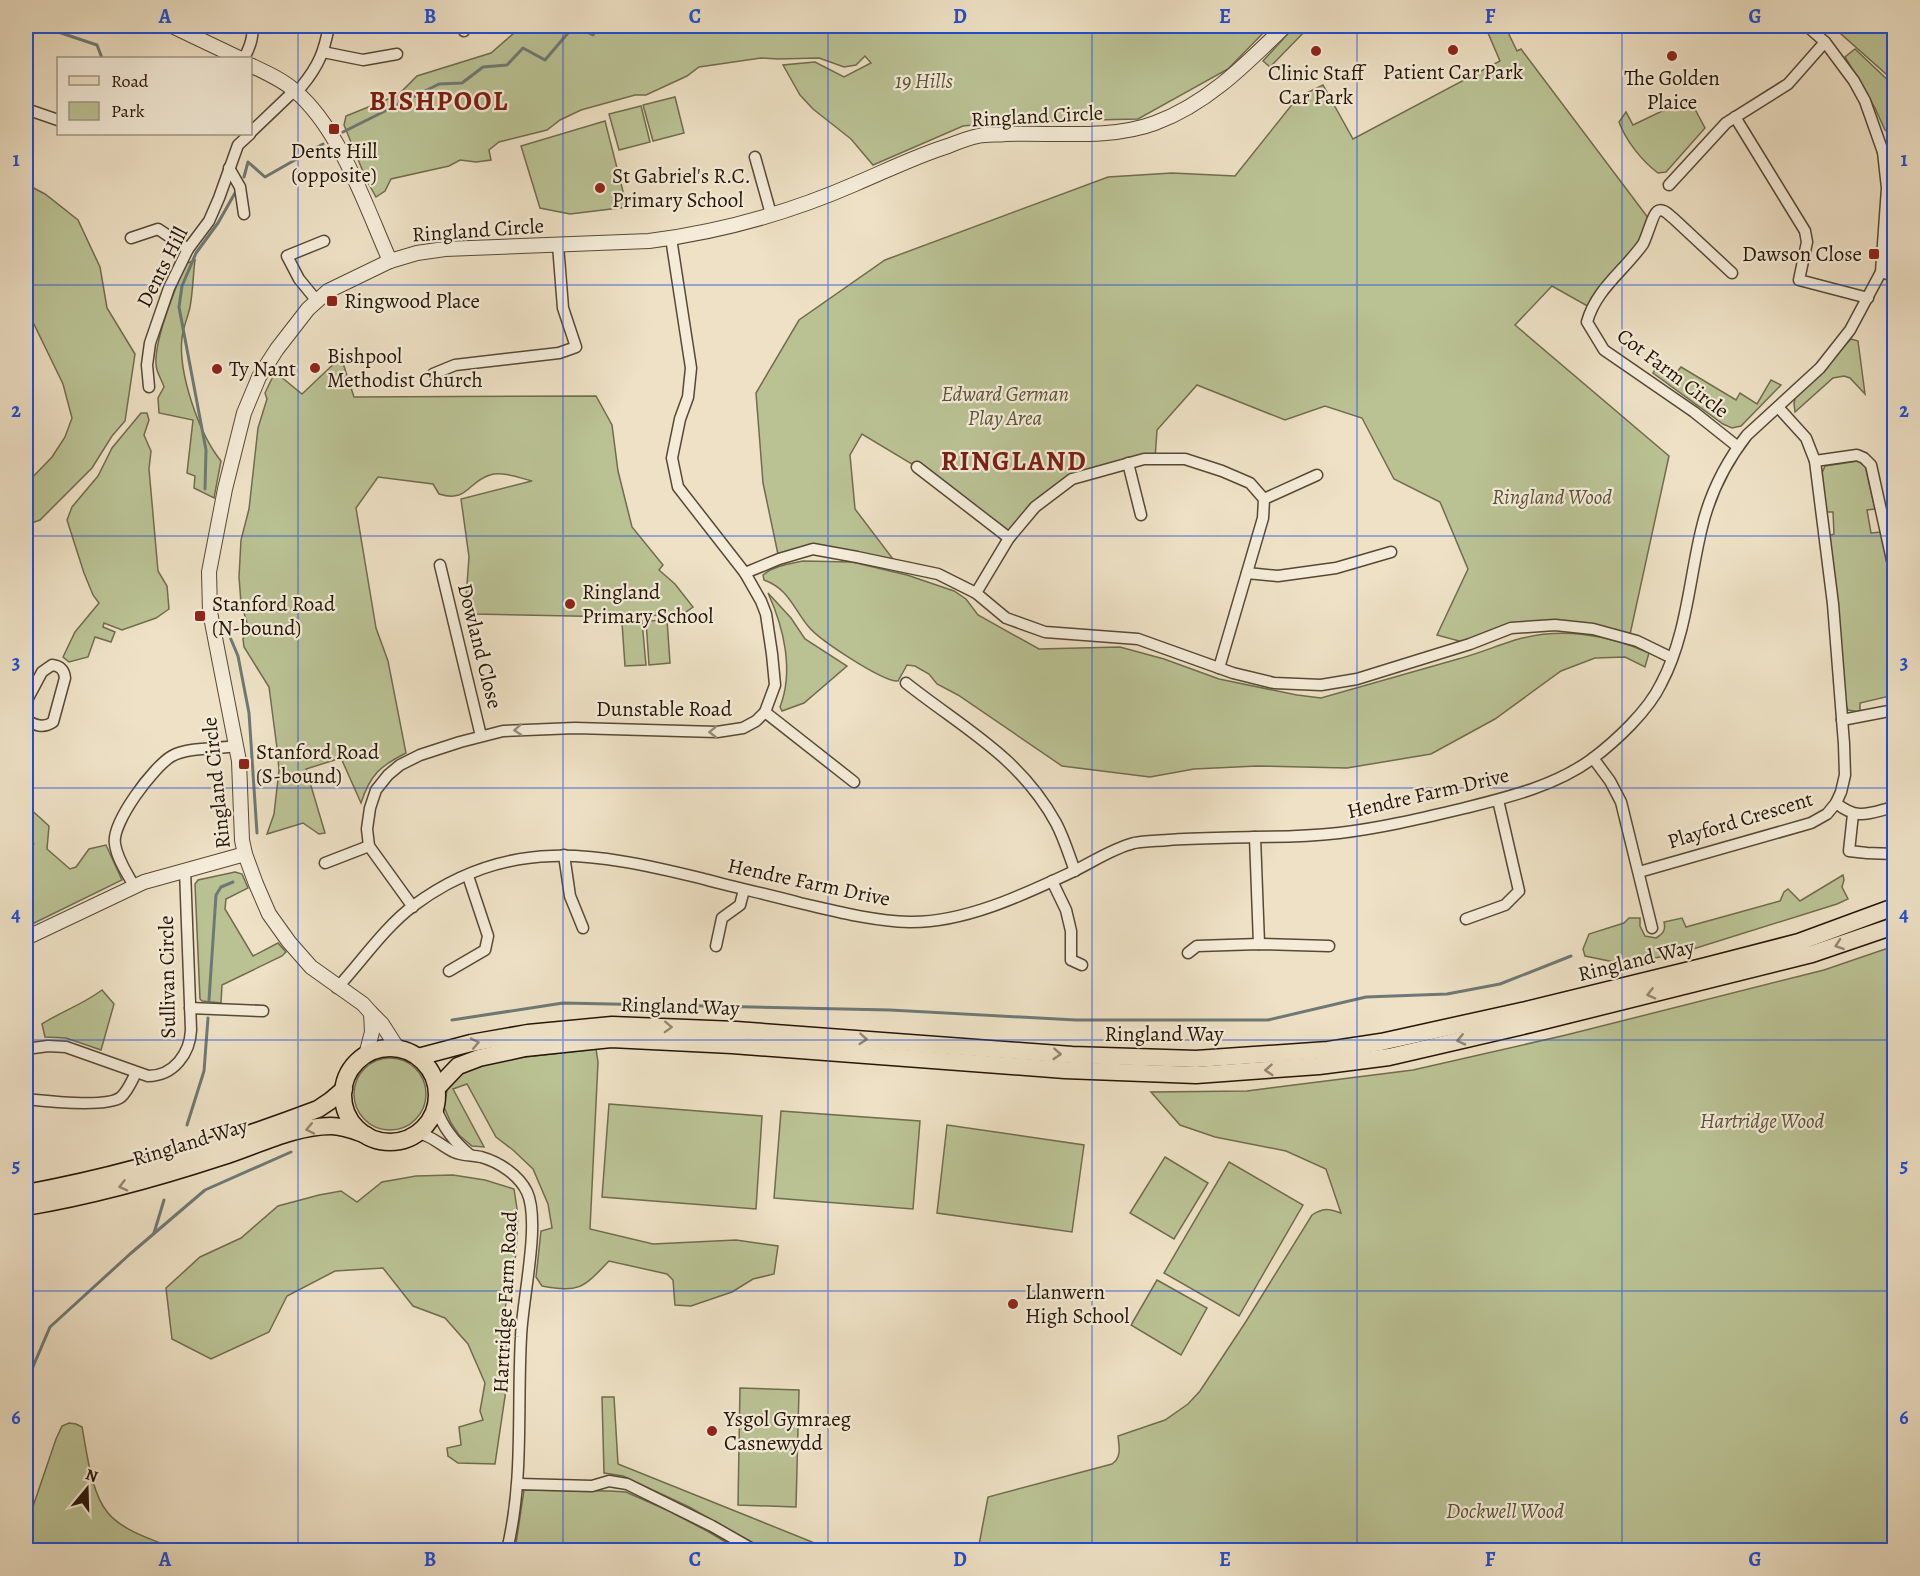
<svg xmlns="http://www.w3.org/2000/svg" width="1920" height="1576" viewBox="0 0 1920 1576" font-family="Alegreya,serif">
<style>
.green{fill:#bac294;stroke:#706c4e;stroke-width:1.5}
.lines{fill:none;stroke-linecap:round;stroke-linejoin:round}
.stream{stroke:#6e7975;stroke-width:3}
.minor-casing{stroke:#574836;stroke-width:13}
.tertiary-casing{stroke:#574836;stroke-width:16}
.primary-casing{stroke:#251507;stroke-width:19}
.minor{stroke:#f4ecd9;stroke-width:10}
.tertiary{stroke:#f4ecd9;stroke-width:14}
.primary{stroke:#eee1c5;stroke-width:16}
.oneway{stroke:#978b7a}
.oneway2{stroke:#948570}
.grid{fill:none;stroke:#1d4ed8;stroke-width:1.5;stroke-opacity:0.55}
.poi-dot{fill:#8f2418;stroke:#f4ecd9;stroke-width:2}
.labels{text-anchor:middle;dominant-baseline:central;stroke-width:4.5;stroke-linejoin:round;paint-order:stroke}
.poi-label{font-size:21px;fill:#251507;stroke:#f4ecd9;text-anchor:start}
.park-label{font-size:21px;font-style:italic;fill:#595238;stroke:#f4ecd9}
.street-label{font-size:21px;fill:#251507;stroke:#f4ecd9}
.district-label{font-size:27px;font-weight:bold;letter-spacing:1.5px;fill:#7a1f14;stroke:#f4ecd9}
.neatline{fill:none;stroke:#1d4ed8;stroke-width:2}
.grid-label{font-size:20px;text-anchor:middle;font-weight:bold;fill:#1d4ed8}
</style>
<rect width="100%" height="100%" fill="#eee1c5"/>
<filter id="stains"><feTurbulence type="fractalNoise" baseFrequency=".00333" numOctaves="4"/><feColorMatrix values="0 0 0 0 .2 0 0 0 0 .09 0 0 0 0 .02 0 0 0 .5 -.17"/></filter>
<radialGradient id="worn" r=".72"><stop offset=".6" stop-color="#630" stop-opacity="0"/><stop offset="1" stop-color="#630" stop-opacity=".3"/></radialGradient>
<!-- green -->
<g class="green">
<path d="M551 26H1270L1228 69 1138 119 1005 122 963 126 873 165 851 139 813 109 800 95 783 65 815 62 844 77 871 63 865 56 856 65 844 67 819 58 778 59 761 58 699 67 687 76 646 95H635L581 110 560 120 547 130 499 142 489 150 491 160 476 162 460 160 449 166 391 179 385 191 376 197 366 179 344 125 346 116 398 95 417 76 491 53 514 33 542 30Z"/>
<path d="M1295 26H1310L1270 67 1263 61Z"/>
<path d="M1485 26H1505L1517 51 1521 49 1652 223 1591 308 1552 286 1515 325 1669 456 1629 639 1593 629 1511 628 1470 644 1437 635 1468 569 1440 502 1394 479 1362 418 1325 406 1285 420 1197 385 1157 430 1155 459 1072 479 1009 538 917 467 862 434 850 455 855 509 899 567 814 549 779 559 763 483 756 393 799 320 885 260 1108 177 1172 173 1235 176 1298 97 1323 85 1353 139 1500 61Z"/>
<path d="M1832 26H1894V81Z"/>
<path d="M1855 49 1894 86V137L1885 130 1875 108 1845 57Z"/>
<path d="M675 97 684 133 653 141 643 105Z"/>
<path d="M1683 101 1686 105 1691 102 1705 128 1666 172 1658 173C1642 161 1626 141 1619 122L1626 112 1633 125Z"/>
<path d="M641 106 650 142 619 150 609 114Z"/>
<path d="M605 121 627 207 570 214 540 208 521 146Z"/>
<path d="M26 184 45 194 78 220 100 267 107 308 135 354 125 421 112 436 92 468 40 520 29 524 26 521V484L52 457 65 437 72 418 63 384 30 316 26 312Z"/>
<path d="M195 260C193 275 193 291 190 307 188 317 183 327 182 338 178 373 199 434 221 461L214 498 194 488 195 476 187 473 193 420 159 413 158 398 164 387C162 381 159 376 157 370 150 348 177 286 185 264Z"/>
<path d="M1851 339 1858 341 1865 394 1850 378 1844 376 1833 378 1795 412 1794 403 1796 395Z"/>
<path d="M341 357 354 397 596 396 612 425 618 471 632 527 663 565 659 570 675 584 693 607 683 614 623 617 473 614 466 598 469 557 461 499 532 481C520 478 502 471 490 475 467 482 468 503 439 494L433 484 378 477 356 508 376 628 388 661 406 753C380 766 370 775 361 803L341 758 306 769 325 833 319 834 303 823 267 834 274 814 279 770 277 748 269 687 244 647 243 639 248 626 241 603 239 577 241 540 249 509 258 428 267 399 265 393 275 372 302 394Z"/>
<path d="M1681 367 1736 400 1740 393 1757 404 1771 380 1781 385 1741 426 1732 428 1723 424 1653 373 1656 368 1672 378Z"/>
<path d="M141 413H147L149 420 144 435 151 451 149 469 158 571 167 586 169 609 156 618 122 630 104 623 103 627 115 632 111 642 95 637 88 657 69 662 63 657 75 632 99 603 93 595 84 573 67 520 72 507 98 476 112 448Z"/>
<path d="M1858 461 1865 465 1875 509 1867 510 1871 533 1881 532 1894 599V695L1860 703V712L1848 710 1844 701 1828 536 1834 534 1833 512H1825L1822 473 1825 466Z"/>
<path d="M803 561 852 562 907 575 954 591 966 599 978 615 1039 649 1120 647 1164 659 1219 679 1297 695 1321 698C1366 685 1412 672 1458 659 1477 654 1496 646 1515 640 1560 627 1607 634 1649 653L1645 667 1625 657 1595 658 1561 671 1495 719 1431 754 1347 768 1257 766 1194 769 1150 777 1062 766 958 695 937 684 929 674 915 666 907 665 898 681C883 682 819 640 808 626 793 608 789 589 764 580L763 575C773 566 789 564 803 561Z"/>
<path d="M768 593 791 618 805 639 847 666 804 703 782 711 780 707C794 671 784 628 768 593Z"/>
<path d="M667 620 670 663 649 665 646 621Z"/>
<path d="M642 621 646 665 625 666 622 623Z"/>
<path d="M26 805 49 826 47 849 70 869 76 867 89 849 106 845 122 880 26 927V853L30 852 34 843 27 850H26Z"/>
<path d="M235 872 242 874 248 888 226 899 225 909 253 956 278 943 286 952 282 956 222 985 221 1003 202 1001 200 999 195 884 198 880Z"/>
<path d="M1843 875 1844 880 1842 887 1848 899 1837 904 1693 949 1639 962 1619 963 1585 956 1583 949 1589 934 1624 923 1629 918H1640V926L1645 936 1656 938C1663 934 1666 930 1664 922L1682 918 1686 927 1780 901 1784 892 1788 889 1800 901Z"/>
<path d="M1894 946V1550H978L988 1497 1112 1464C1122 1457 1119 1447 1118 1436L1165 1420 1188 1404 1200 1391 1245 1323 1312 1215C1324 1207 1329 1209 1341 1213L1326 1169 1286 1151 1215 1137 1180 1125 1151 1092 1247 1091 1413 1070 1566 1035 1824 970Z"/>
<path d="M102 990 114 1004 101 1050 66 1038 45 1037 42 1024C62 1011 82 1005 102 990Z"/>
<path d="M596 1049 598 1062 590 1229 653 1244 736 1240 778 1246 774 1274 753 1279 732 1292 691 1306 675 1305 673 1280 667 1274 609 1261C583 1288 580 1293 542 1286L536 1277 541 1231 552 1228 548 1204 533 1169 513 1150 496 1137 467 1084 453 1089 484 1147 472 1146 459 1135 451 1123 444 1107 448 1084 466 1071 482 1064 525 1057Z"/>
<circle cx="390" cy="1094" r="36"/>
<path d="M609 1104 762 1116 756 1209 602 1197Z"/>
<path d="M781 1111 920 1121 913 1209 774 1198Z"/>
<path d="M947 1125 1084 1145 1072 1232 937 1213Z"/>
<path d="M1165 1157 1208 1183 1174 1239 1130 1213Z"/>
<path d="M1229 1162 1303 1205 1239 1316 1164 1273Z"/>
<path d="M453 1175 485 1180 514 1189 518 1215 516 1254 504 1313 507 1354V1383L495 1464 458 1463 448 1456 447 1448 461 1445 459 1427 483 1420 480 1411 485 1383 468 1344 445 1318 413 1306 383 1268 335 1271 287 1296 269 1332 211 1359 172 1339 166 1288 200 1257 241 1238 278 1206 319 1195 341 1191 357 1202 382 1182 416 1176Z"/>
<path d="M1157 1280 1207 1308 1181 1355 1131 1325Z"/>
<path d="M740 1388 799 1390 796 1507 738 1505Z"/>
<path d="M602 1397H614L618 1464 832 1550H765L689 1507 623 1476 604 1473Z"/>
<path d="M69 1423 76 1424 82 1427C87 1453 91 1493 108 1513 124 1532 156 1541 179 1550H26V1527L56 1439 62 1426Z"/>
<path d="M524 1490 611 1491 626 1492 669 1511 709 1532 739 1550H515Z"/>
</g>
<g class="lines">
<!-- stream -->
<g class="stream">
<path d="M40 26 97 45 102 58"/>
<path d="M574 26 593 35 599 26"/>
<path d="M26 31 31 26"/>
<path d="M343 132 439 84 462 83 483 67 507 65 523 48 545 60 574 26"/>
<path d="M244 177 248 162 265 177 323 144"/>
<path d="M205 489 206 450 179 307 182 286 196 253 218 223 235 193"/>
<path d="M227 630 238 656 249 713 257 833"/>
<path d="M209 1000 216 895 221 887 233 882"/>
<path d="M452 1020 563 1003 890 1010 1076 1020H1268L1366 997 1447 994 1500 984 1571 956"/>
<path d="M187 1125 204 1071 208 1018"/>
<path d="M154 1233 164 1200"/>
<path d="M26 1383 50 1327 130 1254 205 1190 291 1152"/>
</g>
<defs>
<g id="minor">
<path d="M462 26 464 31"/>
<path d="M323 52 363 60 397 54"/>
<path d="M244 58C249 49 254 37 252 26"/>
<path d="M302 86C319 65 324 52 329 26"/>
<path d="M26 109 58 120"/>
<path d="M1735 117 1805 231 1807 242 1799 280 1868 298"/>
<path d="M250 133 295 90"/>
<path d="M1883 152 1894 150"/>
<path d="M755 157 771 214"/>
<path d="M229 168 240 187 244 214"/>
<path d="M1669 185 1726 123 1788 84 1825 42"/>
<path d="M131 238 158 229 188 249"/>
<path d="M1881 272 1894 276"/>
<path d="M1732 273 1673 218C1669 215 1663 208 1658 211 1653 213 1647 237 1643 244 1624 271 1596 289 1587 322L1604 350 1694 412 1738 447"/>
<path d="M317 301 299 279 287 256 324 241"/>
<path d="M433 374 455 365 559 353 576 347 563 308 558 245"/>
<path d="M149 387 147 365 150 343 169 288 188 249 209 221 219 198 238 145 250 134"/>
<path d="M1815 461 1857 455 1864 458 1871 465 1894 569"/>
<path d="M1128 463 1141 515"/>
<path d="M917 467 1009 538"/>
<path d="M1264 499 1317 475"/>
<path d="M440 565 481 736"/>
<path d="M745 573 779 559 813 549 857 557 938 574 976 593 1006 618 1045 632 1138 639 1233 673 1274 683 1321 685 1357 679 1470 644 1511 628 1555 625 1593 629 1637 641 1672 658"/>
<path d="M1247 573 1278 576 1336 568 1391 552"/>
<path d="M976 593 1009 538 1035 507 1072 479 1144 459H1185L1222 471 1250 483 1264 499 1263 518 1219 668"/>
<path d="M906 683C964 729 1019 756 1056 823 1064 838 1069 855 1075 871"/>
<path d="M26 702 42 672 52 665C60 666 64 669 65 678L53 722C43 729 35 725 26 720"/>
<path d="M765 712 854 782"/>
<path d="M1842 720 1894 710"/>
<path d="M1593 758 1610 781 1621 802 1652 928"/>
<path d="M1836 803C1858 821 1869 813 1894 807"/>
<path d="M1853 814 1849 851 1867 853 1894 854"/>
<path d="M1255 837 1259 944"/>
<path d="M564 855 570 896 583 928"/>
<path d="M325 863 369 846"/>
<path d="M1639 872 1811 823 1827 814 1836 803 1841 792 1845 775 1844 744 1833 604 1815 461 1806 438 1778 407"/>
<path d="M1052 881 1066 910 1071 931V960L1082 965"/>
<path d="M134 886C127 873 117 859 115 844 111 823 154 766 172 756 188 747 218 749 236 746"/>
<path d="M413 907 369 846 367 829 370 808 376 790 388 775 400 765 420 755 460 742 503 731 575 728 717 732 743 728 756 721 765 712 775 685 772 654 766 614 761 601 745 573 678 487 672 458 680 419 688 397 691 368 671 238"/>
<path d="M1466 919 1505 905 1519 891 1498 800"/>
<path d="M716 946 722 918 740 905 744 890"/>
<path d="M1188 953 1197 946 1259 944 1329 946"/>
<path d="M449 971 485 950 488 936 468 876"/>
<path d="M337 988C362 961 384 928 413 906 507 836 594 852 700 878 733 887 766 894 800 903 835 911 872 921 909 922 964 923 1023 895 1072 872 1093 862 1111 849 1134 843 1144 841 1157 841 1168 840 1196 838 1225 838 1253 837 1281 837 1311 836 1339 833 1382 828 1423 818 1465 808 1509 797 1555 786 1592 759 1616 741 1648 711 1661 684 1687 635 1689 579 1702 527 1710 494 1726 462 1747 435L1820 368 1850 330 1881 272 1887 188 1883 152 1865 101 1854 81 1825 42 1807 26"/>
<path d="M190 1008 263 1011"/>
<path d="M26 1049 48 1046 66 1047 148 1076C174 1076 190 1053 191 1030L185 870"/>
<path d="M26 1099C44 1101 108 1108 121 1097 128 1091 132 1080 136 1073"/>
<path d="M436 1108C443 1128 454 1142 470 1155"/>
<path d="M418 1133C433 1136 441 1146 454 1152 462 1156 472 1155 481 1157 499 1162 519 1175 527 1192 541 1222 522 1301 521 1337 517 1409 524 1480 507 1550"/>
<path d="M519 1484 592 1486 609 1481 627 1484 712 1526 754 1550"/>
</g>
<g id="tertiary">
<path d="M172 26 239 58"/>
<path d="M250 65C265 72 281 79 294 90 340 128 366 207 390 261"/>
<path d="M26 938 144 882 245 854"/>
<path d="M398 1049 382 1024 371 1013 363 1004 311 967 289 942 269 914 256 884 245 854 242 840 239 761 210 612 209 572 225 489 244 413 259 377 277 349 308 309 328 291 390 261 417 253 445 249 649 241C719 232 791 212 855 184 886 171 916 156 948 146 958 142 968 138 978 136 987 134 997 135 1005 134 1053 132 1110 140 1155 123 1207 104 1246 64 1285 26"/>
<path d="M366 1055 372 1032 371 1013"/>
</g>
<g id="primary">
<circle cx="390" cy="1095" r="47"/>
<path d="M418 1057 471 1043 528 1033 612 1025 736 1030 1072 1055 1196 1059 1328 1050 1381 1042 1526 1010 1706 966 1799 942 1894 907"/>
<path d="M437 1088 458 1066 479 1058 525 1048 611 1039 732 1045 1065 1070 1196 1075 1319 1066 1389 1057 1531 1024 1812 954 1894 926"/>
<path d="M26 1193C125 1175 223 1145 318 1109L330 1101 344 1089"/>
<path d="M26 1207C92 1196 157 1178 221 1157 256 1146 294 1126 331 1126 344 1126 355 1131 366 1135"/>
</g>
</defs>
<!-- minor casing -->
<use href="#minor" class="minor-casing"/>
<!-- tertiary casing -->
<use href="#tertiary" class="tertiary-casing"/>
<!-- primary casing -->
<use href="#primary" class="primary-casing"/>
<!-- minor -->
<use href="#minor" class="minor"/>
<!-- tertiary -->
<use href="#tertiary" class="tertiary"/>
<!-- primary -->
<use href="#primary" class="primary"/>
</g>
<!-- one-way arrows -->
<defs><path id="oneway-chevron" d="M-2-3.5L2.5 0L-2 3.5" fill="none" stroke-width="1.6" stroke-linecap="round" stroke-linejoin="round" transform="scale(1.5)"/></defs>
<g class="oneway">
<use href="#oneway-chevron" transform="translate(518 730) rotate(175)"/>
<use href="#oneway-chevron" transform="translate(713 732) rotate(179)"/>
</g>
<g class="oneway2">
<use href="#oneway-chevron" transform="translate(1839 945) rotate(161)"/>
<use href="#oneway-chevron" transform="translate(1651 994) rotate(166)"/>
<use href="#oneway-chevron" transform="translate(668 1027) rotate(2)"/>
<use href="#oneway-chevron" transform="translate(863 1039) rotate(4)"/>
<use href="#oneway-chevron" transform="translate(1461 1040) rotate(167)"/>
<use href="#oneway-chevron" transform="translate(475 1043) rotate(-12)"/>
<use href="#oneway-chevron" transform="translate(1057 1054) rotate(4)"/>
<use href="#oneway-chevron" transform="translate(1269 1070) rotate(176)"/>
<use href="#oneway-chevron" transform="translate(310 1129) rotate(168)"/>
<use href="#oneway-chevron" transform="translate(123 1186) rotate(166)"/>
</g>
<!-- grid -->
<path class="grid" d="M298 26V1550M563 26V1550M828 26V1550M1092 26V1550M1357 26V1550M1622 26V1550M26 285H1894M26 536H1894M26 788H1894M26 1040H1894M26 1291H1894"/>
<!-- markers -->
<g class="poi-dot">
<circle cx="1453" cy="50" r="6"/>
<circle cx="1316" cy="51" r="6"/>
<circle cx="1672" cy="56" r="6"/>
<rect x="328" y="123" width="12" height="12" rx="3"/>
<circle cx="600" cy="188" r="6"/>
<rect x="1868" y="248" width="12" height="12" rx="3"/>
<rect x="326" y="295" width="12" height="12" rx="3"/>
<circle cx="315" cy="368" r="6"/>
<circle cx="217" cy="369" r="6"/>
<circle cx="570" cy="604" r="6"/>
<rect x="194" y="610" width="12" height="12" rx="3"/>
<rect x="238" y="758" width="12" height="12" rx="3"/>
<circle cx="1013" cy="1304" r="6"/>
<circle cx="712" cy="1431" r="6"/>
</g>
<g class="labels">
<!-- poi labels -->
<g class="poi-label">
<text x="1453" y="72" text-anchor="middle">Patient Car Park</text>
<text x="1316" y="73" text-anchor="middle">Clinic Staff<tspan x="1316" dy="24">Car Park</tspan></text>
<text x="1672" y="78" text-anchor="middle">The Golden<tspan x="1672" dy="24">Plaice</tspan></text>
<text x="334" y="151" text-anchor="middle">Dents Hill<tspan x="334" dy="24">(opposite)</tspan></text>
<text x="612" y="176">St Gabriel's R.C.<tspan x="612" dy="24">Primary School</tspan></text>
<text x="1862" y="254" text-anchor="end">Dawson Close</text>
<text x="344" y="301">Ringwood Place</text>
<text x="327" y="356">Bishpool<tspan x="327" dy="24">Methodist Church</tspan></text>
<text x="229" y="369">Ty Nant</text>
<text x="582" y="592">Ringland<tspan x="582" dy="24">Primary School</tspan></text>
<text x="212" y="604">Stanford Road<tspan x="212" dy="24">(N-bound)</tspan></text>
<text x="256" y="752">Stanford Road<tspan x="256" dy="24">(S-bound)</tspan></text>
<text x="1025" y="1292">Llanwern<tspan x="1025" dy="24">High School</tspan></text>
<text x="724" y="1419">Ysgol Gymraeg<tspan x="724" dy="24">Casnewydd</tspan></text>
</g>
<!-- park labels -->
<g class="park-label">
<text x="924" y="81">19 Hills</text>
<text x="1005" y="394">Edward German<tspan x="1005" dy="24">Play Area</tspan></text>
<text x="1552" y="497">Ringland Wood</text>
<text x="1762" y="1121">Hartridge Wood</text>
<text x="1505" y="1511">Dockwell Wood</text>
</g>
<!-- street labels -->
<g class="street-label">
<text transform="translate(1037 116) rotate(-3)">Ringland Circle</text>
<text transform="translate(478 230) rotate(-4)">Ringland Circle</text>
<text transform="translate(162 267) rotate(-63)">Dents Hill</text>
<text transform="translate(1673 373) rotate(37)">Cot Farm Circle</text>
<text transform="translate(480 646) rotate(76)">Dowland Close</text>
<text x="664" y="709">Dunstable Road</text>
<text transform="translate(216 783) rotate(-96)">Ringland Circle</text>
<text transform="translate(1428 793) rotate(-13)">Hendre Farm Drive</text>
<text transform="translate(1740 820) rotate(-17)">Playford Crescent</text>
<text transform="translate(809 882) rotate(12)">Hendre Farm Drive</text>
<text transform="translate(1636 960) rotate(-14)">Ringland Way</text>
<text transform="translate(167 977) rotate(-91)">Sullivan Circle</text>
<text transform="translate(680 1006) rotate(2)">Ringland Way</text>
<text x="1164" y="1034">Ringland Way</text>
<text transform="translate(190 1142) rotate(-17)">Ringland Way</text>
<text transform="translate(505 1302) rotate(-87)">Hartridge Farm Road</text>
</g>
<!-- district labels -->
<g class="district-label">
<text x="439" y="101">BISHPOOL</text>
<text x="1014" y="461">RINGLAND</text>
</g>
</g>
<!-- margin -->
<rect width="1920" height="1576" fill="none" stroke="#eee1c5" stroke-width="66"/>
<!-- legend -->
<rect x="57" y="57" width="195" height="78" fill="#f4ecd9" stroke="#a19685" stroke-width="1.5"/>
<rect x="69" y="76" width="30" height="9" fill="#eee1c5" stroke="#a19685" stroke-width="1.5"/>
<text x="111" y="87" font-size="18" fill="#251507">Road</text>
<rect x="69" y="102" width="30" height="18" fill="#bac294" stroke="#a19685" stroke-width="1.5"/>
<text x="111" y="117" font-size="18" fill="#251507">Park</text>
<!-- north arrow -->
<g transform="translate(87 1489) rotate(19)" stroke="#f4ecd9" stroke-width="4.5" paint-order="stroke">
<path d="M0-4.5L10 22L0 15L-10 22Z" fill="#251507"/>
<text y="-9" font-size="16" font-weight="bold" text-anchor="middle" fill="#251507">N</text>
</g>
<rect x="33" y="33" width="1854" height="1510" class="neatline"/>
<g class="grid-label">
<text x="165" y="23">A</text>
<text x="430" y="23">B</text>
<text x="695" y="23">C</text>
<text x="960" y="23">D</text>
<text x="1225" y="23">E</text>
<text x="1490" y="23">F</text>
<text x="1755" y="23">G</text>
<text x="16" y="166">1</text>
<text x="1904" y="166">1</text>
<text x="16" y="417">2</text>
<text x="1904" y="417">2</text>
<text x="16" y="669">3</text>
<text x="1904" y="669">3</text>
<text x="16" y="921">4</text>
<text x="1904" y="921">4</text>
<text x="16" y="1172">5</text>
<text x="1904" y="1172">5</text>
<text x="16" y="1424">6</text>
<text x="1904" y="1424">6</text>
<text x="165" y="1566">A</text>
<text x="430" y="1566">B</text>
<text x="695" y="1566">C</text>
<text x="960" y="1566">D</text>
<text x="1225" y="1566">E</text>
<text x="1490" y="1566">F</text>
<text x="1755" y="1566">G</text>
</g>
<rect width="100%" height="100%" filter="url(#stains)"/>
<rect width="100%" height="100%" fill="url(#worn)"/>
</svg>
